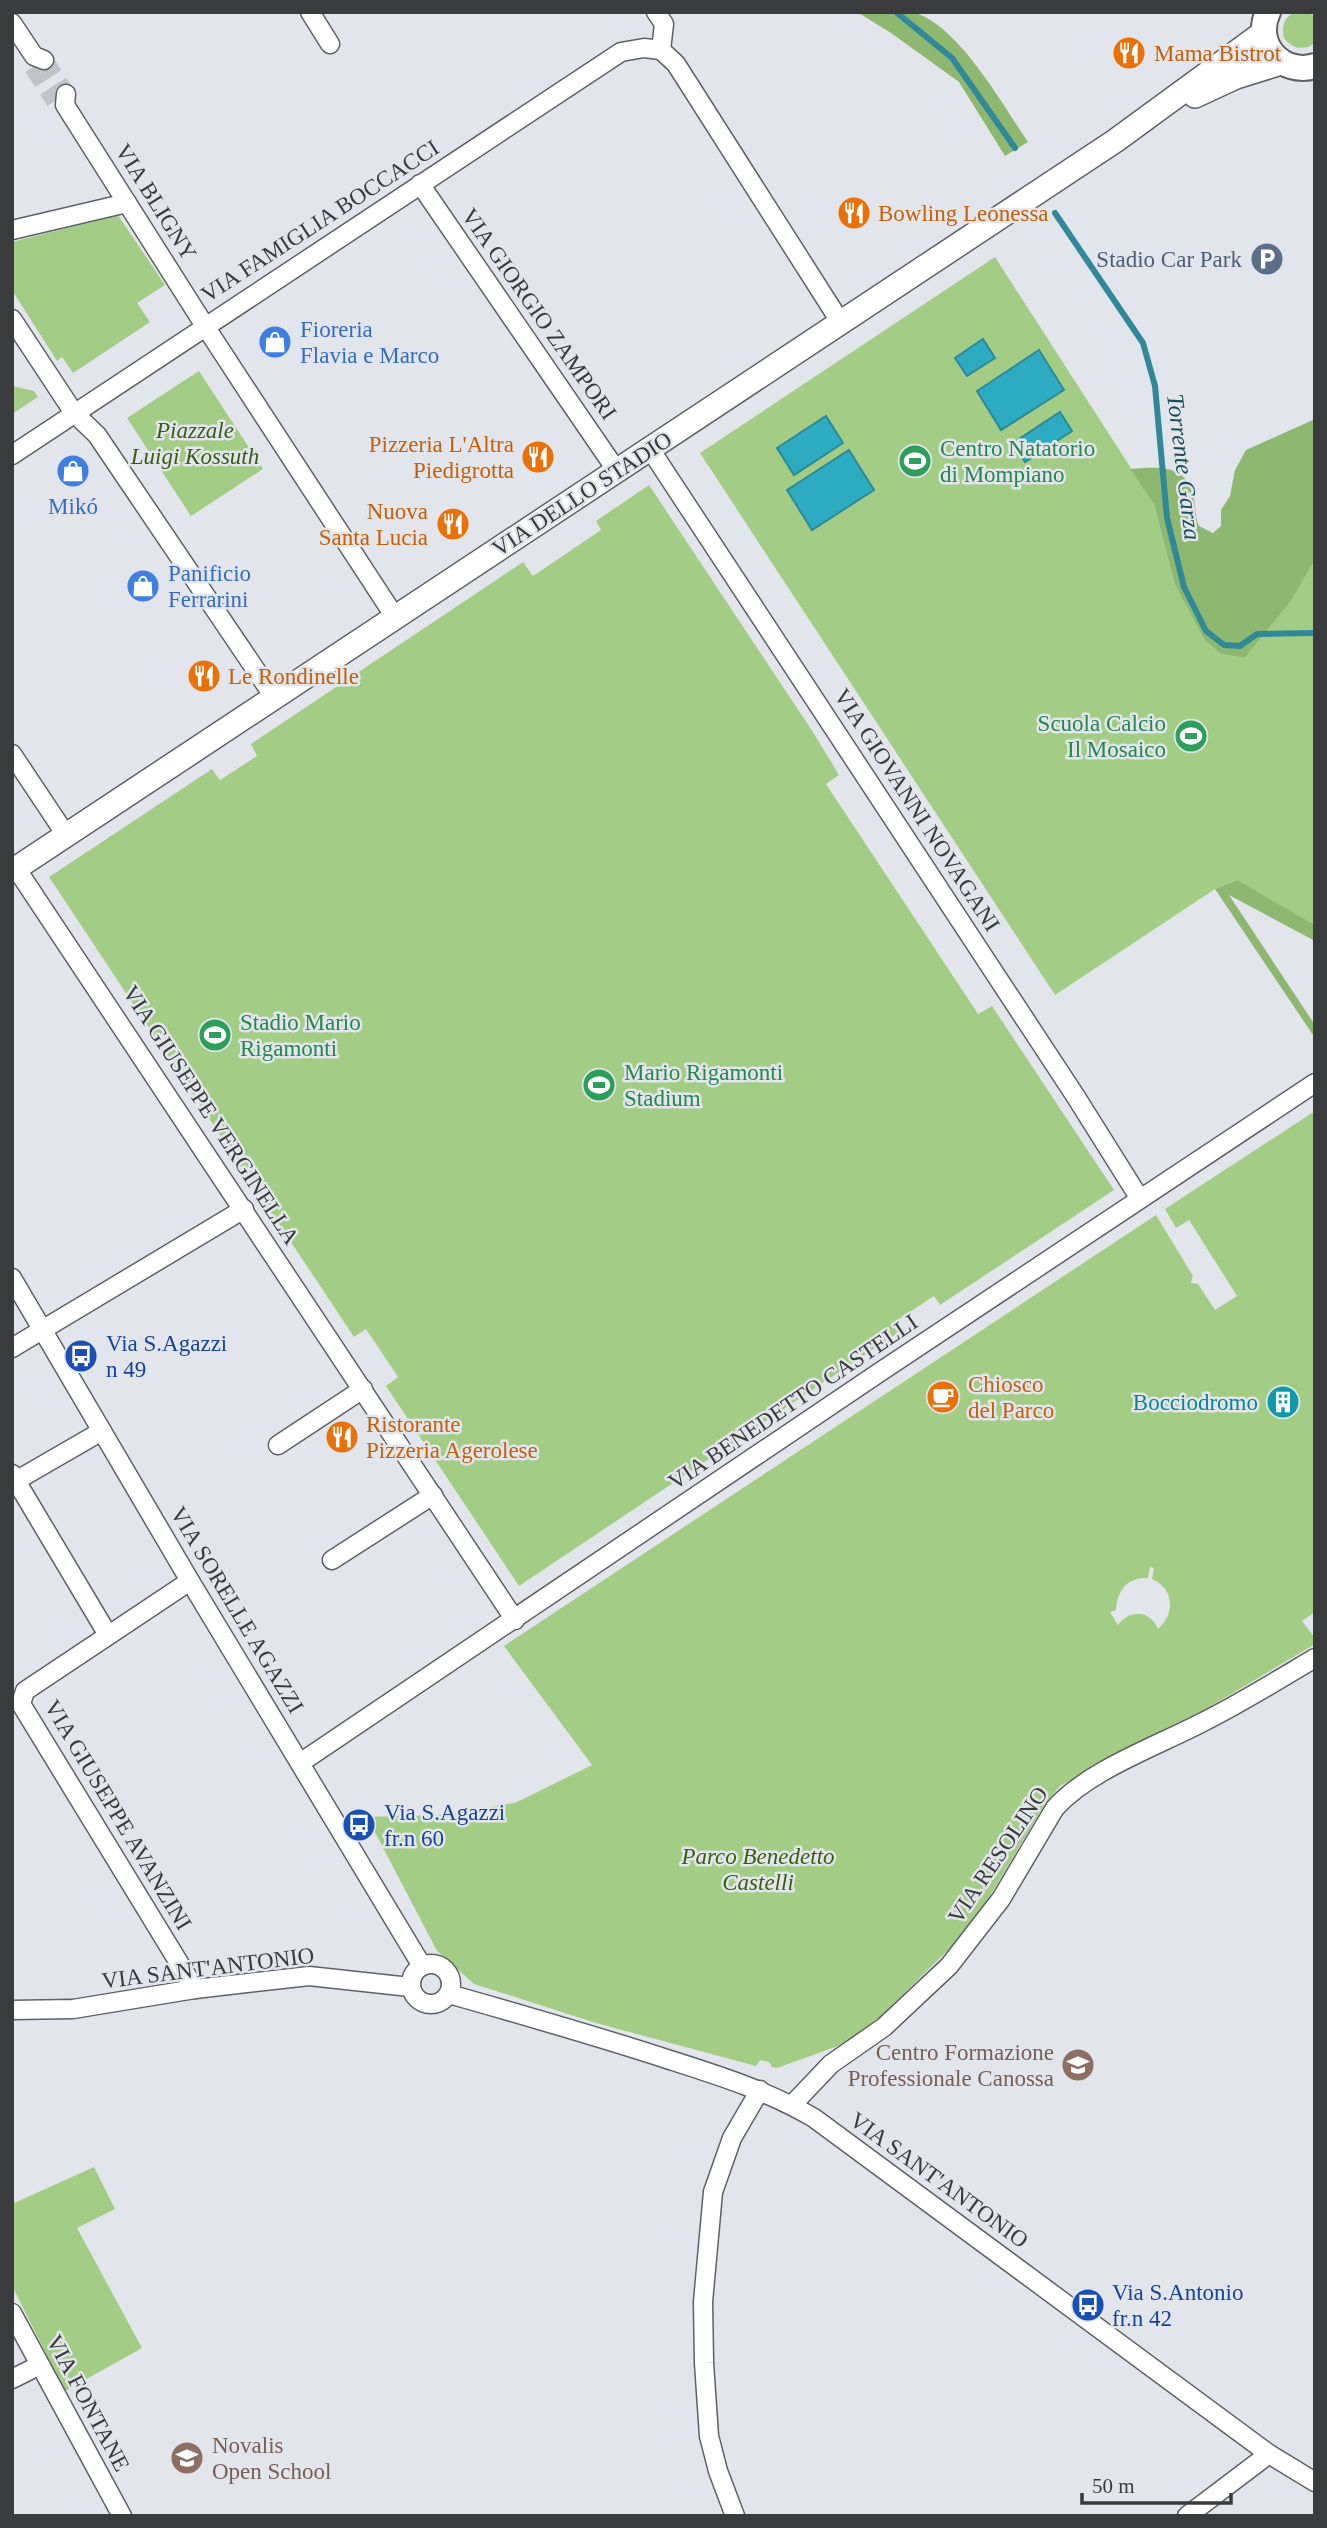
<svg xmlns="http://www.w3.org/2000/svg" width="1327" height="2528" viewBox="0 0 1327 2528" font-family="Georgia,serif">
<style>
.green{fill:#a3cd84;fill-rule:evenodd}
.forest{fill:#8eb86f}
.water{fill:#2cabc1;stroke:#308999;stroke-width:2}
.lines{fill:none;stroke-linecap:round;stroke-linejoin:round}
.stream{stroke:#308999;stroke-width:6}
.minor-tunnel{stroke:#c0c4c9;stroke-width:18;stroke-dasharray:18 9;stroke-linecap:butt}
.minor-casing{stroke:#5e6166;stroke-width:21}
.tertiary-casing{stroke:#5e6166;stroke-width:26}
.secondary-casing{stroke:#5e6166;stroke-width:28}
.minor{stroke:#fff;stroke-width:18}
.tertiary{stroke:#fff;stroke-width:23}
.secondary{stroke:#fff;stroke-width:24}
.labels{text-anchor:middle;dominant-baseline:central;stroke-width:5;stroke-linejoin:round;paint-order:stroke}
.food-label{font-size:23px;fill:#c56008;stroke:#e2e6ec;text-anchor:start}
.street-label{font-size:23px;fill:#393b3d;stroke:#e2e6ec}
.service-label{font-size:23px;fill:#4e5e75;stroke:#e2e6ec;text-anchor:end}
.shop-label{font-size:23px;fill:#366cbe;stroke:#e2e6ec;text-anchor:start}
.park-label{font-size:23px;font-style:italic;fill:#385d11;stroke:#e2e6ec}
.leisure-label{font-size:23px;fill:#27864d;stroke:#e2e6ec;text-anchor:start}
.transit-label{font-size:23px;fill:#164399;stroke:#e2e6ec;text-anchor:start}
.culture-label{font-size:23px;fill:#0d838f;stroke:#e2e6ec;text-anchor:end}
.education-label{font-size:23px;fill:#785e54;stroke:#e2e6ec;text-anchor:end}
.water-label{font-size:24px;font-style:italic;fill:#194d56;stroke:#e2e6ec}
</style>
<rect width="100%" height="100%" fill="#e2e6ec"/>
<!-- green -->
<g class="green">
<path d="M1294 12H1308L1315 17V43C1304 51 1292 49 1284 38 1281 27 1284 18 1294 12Z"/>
<path d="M118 215 165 285 137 303 150 322 73 373 62 357 57 361 12 290V242Z"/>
<path d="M995 257 1154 504 1175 585 1205 641 1221 654 1245 658 1291 601 1315 560V925L1236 880 1215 889 1055 995 700 453Z"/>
<path d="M199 371 263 469 191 516 127 418Z"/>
<path d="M12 386 34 391 38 397 12 414Z"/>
<path d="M649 485 813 732 839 775 826 784 978 1014 992 1006 1114 1190 940 1305 934 1296 896 1321 902 1330 519 1586 386 1386 398 1377 366 1329 354 1337 49 877 212 769 220 780 257 756 251 744 523 562 533 576 601 530 596 521Z"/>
<path d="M1315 1111V1612L1302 1621 1315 1638V1644L1206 1709 1060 1786 1044 1805 988 1899 951 1947 882 2015 849 2042 777 2068 772 2067 769 2062 760 2060 756 2066 596 2023 474 1984 437 1951 367 1817 438 1815 515 1803 592 1765 504 1646 1156 1215 1193 1276 1191 1283 1198 1284 1215 1310 1237 1296 1189 1220 1176 1228 1165 1209ZM1150 1567 1154 1568 1152 1579C1175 1589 1175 1614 1158 1629 1150 1610 1130 1609 1118 1625L1110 1612 1116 1610C1117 1591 1127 1577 1148 1578Z"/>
<path d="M94 2167 115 2209 77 2228 142 2348 65 2391 12 2286V2204Z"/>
</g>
<!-- forest -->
<g class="forest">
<path d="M857 12C871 12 905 9 916 13 960 28 1002 104 1028 142L1005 156 959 82 891 33Z"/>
<path d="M1315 419V560L1291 601 1245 658 1221 654 1205 641 1175 585 1154 504 1130 469C1159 467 1187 463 1194 499 1196 509 1195 516 1199 526L1213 533 1221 526V510L1230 496 1235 470 1246 450Z"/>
<path d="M1237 880 1315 925V941L1229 895 1315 1025V1038L1215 889Z"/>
</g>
<!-- water -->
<g class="water">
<path d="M983 339 995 358 967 376 955 358Z"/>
<path d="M1039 350 1064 390 1001 430 977 391Z"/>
<path d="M1060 412 1072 431 1025 462 1013 443Z"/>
<path d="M826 416 843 443 794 475 777 448Z"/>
<path d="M849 450 874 490 812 530 787 490Z"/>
</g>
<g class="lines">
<!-- stream -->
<g class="stream">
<path d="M896 12 952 58 1015 148"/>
<path d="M1055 213 1143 343 1155 386 1167 518 1184 587 1206 631 1224 645 1240 646 1257 634 1315 633"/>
</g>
<!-- minor-tunnel -->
<g class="minor-tunnel">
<path d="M44 60 66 94"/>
<path d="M33 67 55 101"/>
</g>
<defs>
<g id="minor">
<path d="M310 12 330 44"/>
<path d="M656 12 664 24 661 50 676 64 841 323"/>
<path d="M12 23 34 56 44 60"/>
<path d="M66 94 65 105 205 326 395 617"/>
<path d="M420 184 617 471"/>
<path d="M12 230 127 203"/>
<path d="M12 319 74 413 97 435 274 697"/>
<path d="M650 449 1076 1097 1140 1199"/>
<path d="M12 455 621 52 644 48 661 50"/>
<path d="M12 754 66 835"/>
<path d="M16 868 515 1620"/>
<path d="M12 1278 190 1581 422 1966"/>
<path d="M12 1348 244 1209"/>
<path d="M278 1445 363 1389"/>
<path d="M12 1474 108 1635"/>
<path d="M12 1483 102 1431"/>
<path d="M332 1560 433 1495"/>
<path d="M190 1581 25 1691 21 1704 195 1989"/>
<path d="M300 1763 883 1370 1315 1083"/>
<circle cx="431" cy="1984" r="20"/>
<path d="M449 1994C523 2015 597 2036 670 2060 720 2076 768 2091 814 2118L1269 2454 1315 2482"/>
<path d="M12 2010 73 2009 195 1989 309 1976 410 1987"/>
<path d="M792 2105 831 2064 884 2027 949 1966 1001 1899 1055 1808C1089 1770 1157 1746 1203 1722 1241 1703 1278 1680 1315 1658"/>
<path d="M12 2313 122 2516"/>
<path d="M12 2379 40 2365"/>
<path d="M735 2516 718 2471 709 2436 704 2363 703 2302 713 2192 732 2138 760 2090"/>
<path d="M1187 2516 1269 2454"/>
</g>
<g id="tertiary">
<path d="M1195 96 1236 77 1281 63"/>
<path d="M12 871 1115 141 1264 32"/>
</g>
<path id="secondary" d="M1268 12C1253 44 1282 76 1315 66"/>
</defs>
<!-- minor casing -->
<use href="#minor" class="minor-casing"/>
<!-- tertiary casing -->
<use href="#tertiary" class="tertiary-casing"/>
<!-- secondary casing -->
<use href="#secondary" class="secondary-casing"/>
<!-- minor -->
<use href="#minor" class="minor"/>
<!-- tertiary -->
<use href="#tertiary" class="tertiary"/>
<!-- secondary -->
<use href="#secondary" class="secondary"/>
</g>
<!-- icons -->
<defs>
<symbol id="restaurant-disc" viewBox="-11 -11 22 22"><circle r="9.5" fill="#e8710a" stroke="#e2e6ec"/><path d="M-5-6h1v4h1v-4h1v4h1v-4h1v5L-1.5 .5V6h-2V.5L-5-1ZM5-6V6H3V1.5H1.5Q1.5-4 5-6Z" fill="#fff"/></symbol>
<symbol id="parking-disc" viewBox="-11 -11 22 22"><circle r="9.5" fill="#5c6f8a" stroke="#e2e6ec"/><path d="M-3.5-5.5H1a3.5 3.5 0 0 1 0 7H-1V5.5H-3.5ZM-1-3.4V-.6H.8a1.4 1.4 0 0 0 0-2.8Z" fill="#fff"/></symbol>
<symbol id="shop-disc" viewBox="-11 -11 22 22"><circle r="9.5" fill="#3f7fe0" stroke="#e2e6ec"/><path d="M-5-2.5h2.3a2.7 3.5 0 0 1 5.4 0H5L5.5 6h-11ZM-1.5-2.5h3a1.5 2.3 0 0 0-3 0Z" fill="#fff"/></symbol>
<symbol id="stadium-disc" viewBox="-11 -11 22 22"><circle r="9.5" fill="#2e9e5b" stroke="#e2e6ec"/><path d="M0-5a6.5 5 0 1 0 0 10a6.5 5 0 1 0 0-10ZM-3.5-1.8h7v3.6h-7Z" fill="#fff"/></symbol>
<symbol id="bus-disc" viewBox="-11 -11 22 22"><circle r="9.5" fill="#1a4fb4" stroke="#e2e6ec"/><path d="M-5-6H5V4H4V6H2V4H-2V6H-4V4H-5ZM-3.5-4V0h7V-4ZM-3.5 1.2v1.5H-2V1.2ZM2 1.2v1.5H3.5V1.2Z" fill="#fff"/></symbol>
<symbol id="cafe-disc" viewBox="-11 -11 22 22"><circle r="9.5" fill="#e8710a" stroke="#e2e6ec"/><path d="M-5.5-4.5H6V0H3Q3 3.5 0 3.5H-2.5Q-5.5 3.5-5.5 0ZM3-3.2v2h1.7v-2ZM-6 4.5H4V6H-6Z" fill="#fff"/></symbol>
<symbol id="building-disc" viewBox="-11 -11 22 22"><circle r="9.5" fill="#0f9aa8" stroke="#e2e6ec"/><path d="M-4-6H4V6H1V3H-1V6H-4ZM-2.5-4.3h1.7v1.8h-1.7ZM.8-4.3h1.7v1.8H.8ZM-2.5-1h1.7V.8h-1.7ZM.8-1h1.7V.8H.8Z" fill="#fff"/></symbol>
<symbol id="school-disc" viewBox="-11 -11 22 22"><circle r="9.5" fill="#8d6e63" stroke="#e2e6ec"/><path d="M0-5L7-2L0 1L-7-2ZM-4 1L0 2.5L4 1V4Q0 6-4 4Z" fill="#fff"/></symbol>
</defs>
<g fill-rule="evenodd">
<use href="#restaurant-disc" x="1110" y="34" width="38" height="38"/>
<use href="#restaurant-disc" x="835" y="194" width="38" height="38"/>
<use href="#parking-disc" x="1248" y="240" width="38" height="38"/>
<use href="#shop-disc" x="256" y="323" width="38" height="38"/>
<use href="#restaurant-disc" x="519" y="438" width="38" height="38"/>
<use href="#stadium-disc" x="896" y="442" width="38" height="38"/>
<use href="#shop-disc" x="54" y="452" width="38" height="38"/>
<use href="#restaurant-disc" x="434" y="505" width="38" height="38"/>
<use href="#shop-disc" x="124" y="567" width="38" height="38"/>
<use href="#restaurant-disc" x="185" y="657" width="38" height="38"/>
<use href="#stadium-disc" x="1172" y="717" width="38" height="38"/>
<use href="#stadium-disc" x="196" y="1016" width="38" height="38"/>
<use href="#stadium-disc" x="580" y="1066" width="38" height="38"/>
<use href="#bus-disc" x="62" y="1337" width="38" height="38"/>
<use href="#cafe-disc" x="924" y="1378" width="38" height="38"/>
<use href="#building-disc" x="1264" y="1383" width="38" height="38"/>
<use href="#restaurant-disc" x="323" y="1418" width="38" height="38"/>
<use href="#bus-disc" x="340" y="1806" width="38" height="38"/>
<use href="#school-disc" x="1059" y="2046" width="38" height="38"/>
<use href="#bus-disc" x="1069" y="2286" width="38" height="38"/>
<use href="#school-disc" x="168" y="2439" width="38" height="38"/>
</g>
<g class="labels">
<!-- food labels -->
<g class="food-label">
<text x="1154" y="53">Mama Bistrot</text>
<text x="878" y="213">Bowling Leonessa</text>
<text x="514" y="444" text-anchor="end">Pizzeria L'Altra<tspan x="514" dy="26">Piedigrotta</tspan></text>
<text x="428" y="511" text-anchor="end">Nuova<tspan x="428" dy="26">Santa Lucia</tspan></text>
<text x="228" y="676">Le Rondinelle</text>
<text x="968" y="1384">Chiosco<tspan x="968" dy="26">del Parco</tspan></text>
<text x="366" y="1424">Ristorante<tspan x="366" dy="26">Pizzeria Agerolese</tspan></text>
</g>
<!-- street labels -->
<g class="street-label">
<text transform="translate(156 202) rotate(58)">VIA BLIGNY</text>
<text transform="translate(320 221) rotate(-33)">VIA FAMIGLIA BOCCACCI</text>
<text transform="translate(539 314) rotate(55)">VIA GIORGIO ZAMPORI</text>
<text transform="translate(582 494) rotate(-33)">VIA DELLO STADIO</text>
<text transform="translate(917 810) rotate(57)">VIA GIOVANNI NOVAGANI</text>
<text transform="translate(211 1115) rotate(57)">VIA GIUSEPPE VERGINELLA</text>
<text transform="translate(793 1402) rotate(-34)">VIA BENEDETTO CASTELLI</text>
<text transform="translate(237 1610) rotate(59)">VIA SORELLE AGAZZI</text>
<text transform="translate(118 1815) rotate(59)">VIA GIUSEPPE AVANZINI</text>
<text transform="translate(998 1855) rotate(-56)">VIA RESOLINO</text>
<text transform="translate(208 1968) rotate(-7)">VIA SANT'ANTONIO</text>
<text transform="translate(939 2180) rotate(36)">VIA SANT'ANTONIO</text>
<text transform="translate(88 2403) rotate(62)">VIA FONTANE</text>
</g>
<!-- service labels -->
<g class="service-label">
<text x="1242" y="259">Stadio Car Park</text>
</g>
<!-- shop labels -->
<g class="shop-label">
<text x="300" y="329">Fioreria<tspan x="300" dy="26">Flavia e Marco</tspan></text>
<text x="73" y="506" text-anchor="middle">Mikó</text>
<text x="168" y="573">Panificio<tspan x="168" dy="26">Ferrarini</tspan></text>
</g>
<!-- park labels -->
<g class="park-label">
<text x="195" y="430">Piazzale<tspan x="195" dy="26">Luigi Kossuth</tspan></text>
<text x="758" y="1856">Parco Benedetto<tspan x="758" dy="26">Castelli</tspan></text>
</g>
<!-- leisure labels -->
<g class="leisure-label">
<text x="940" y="448">Centro Natatorio<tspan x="940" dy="26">di Mompiano</tspan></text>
<text x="1166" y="723" text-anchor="end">Scuola Calcio<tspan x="1166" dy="26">Il Mosaico</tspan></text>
<text x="240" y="1022">Stadio Mario<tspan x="240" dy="26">Rigamonti</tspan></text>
<text x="624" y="1072">Mario Rigamonti<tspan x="624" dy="26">Stadium</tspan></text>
</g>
<!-- transit labels -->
<g class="transit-label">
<text x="106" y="1343">Via S.Agazzi<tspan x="106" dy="26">n 49</tspan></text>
<text x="384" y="1812">Via S.Agazzi<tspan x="384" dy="26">fr.n 60</tspan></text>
<text x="1112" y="2292">Via S.Antonio<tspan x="1112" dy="26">fr.n 42</tspan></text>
</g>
<!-- culture labels -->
<g class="culture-label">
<text x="1258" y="1402">Bocciodromo</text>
</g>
<!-- education labels -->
<g class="education-label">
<text x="1054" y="2052">Centro Formazione<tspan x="1054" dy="26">Professionale Canossa</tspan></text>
<text x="212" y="2445" text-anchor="start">Novalis<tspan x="212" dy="26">Open School</tspan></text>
</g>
<!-- water labels -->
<g class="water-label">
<text transform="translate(1184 467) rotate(83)">Torrente Garza</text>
</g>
</g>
<!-- border -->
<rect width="1327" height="2528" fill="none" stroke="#393b3d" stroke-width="28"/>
<!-- scale -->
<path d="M1082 2493v10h149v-10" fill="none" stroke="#393b3d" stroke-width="3.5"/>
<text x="1092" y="2493" font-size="21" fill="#393b3d" stroke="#e2e6ec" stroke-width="5" paint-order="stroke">50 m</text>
</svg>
